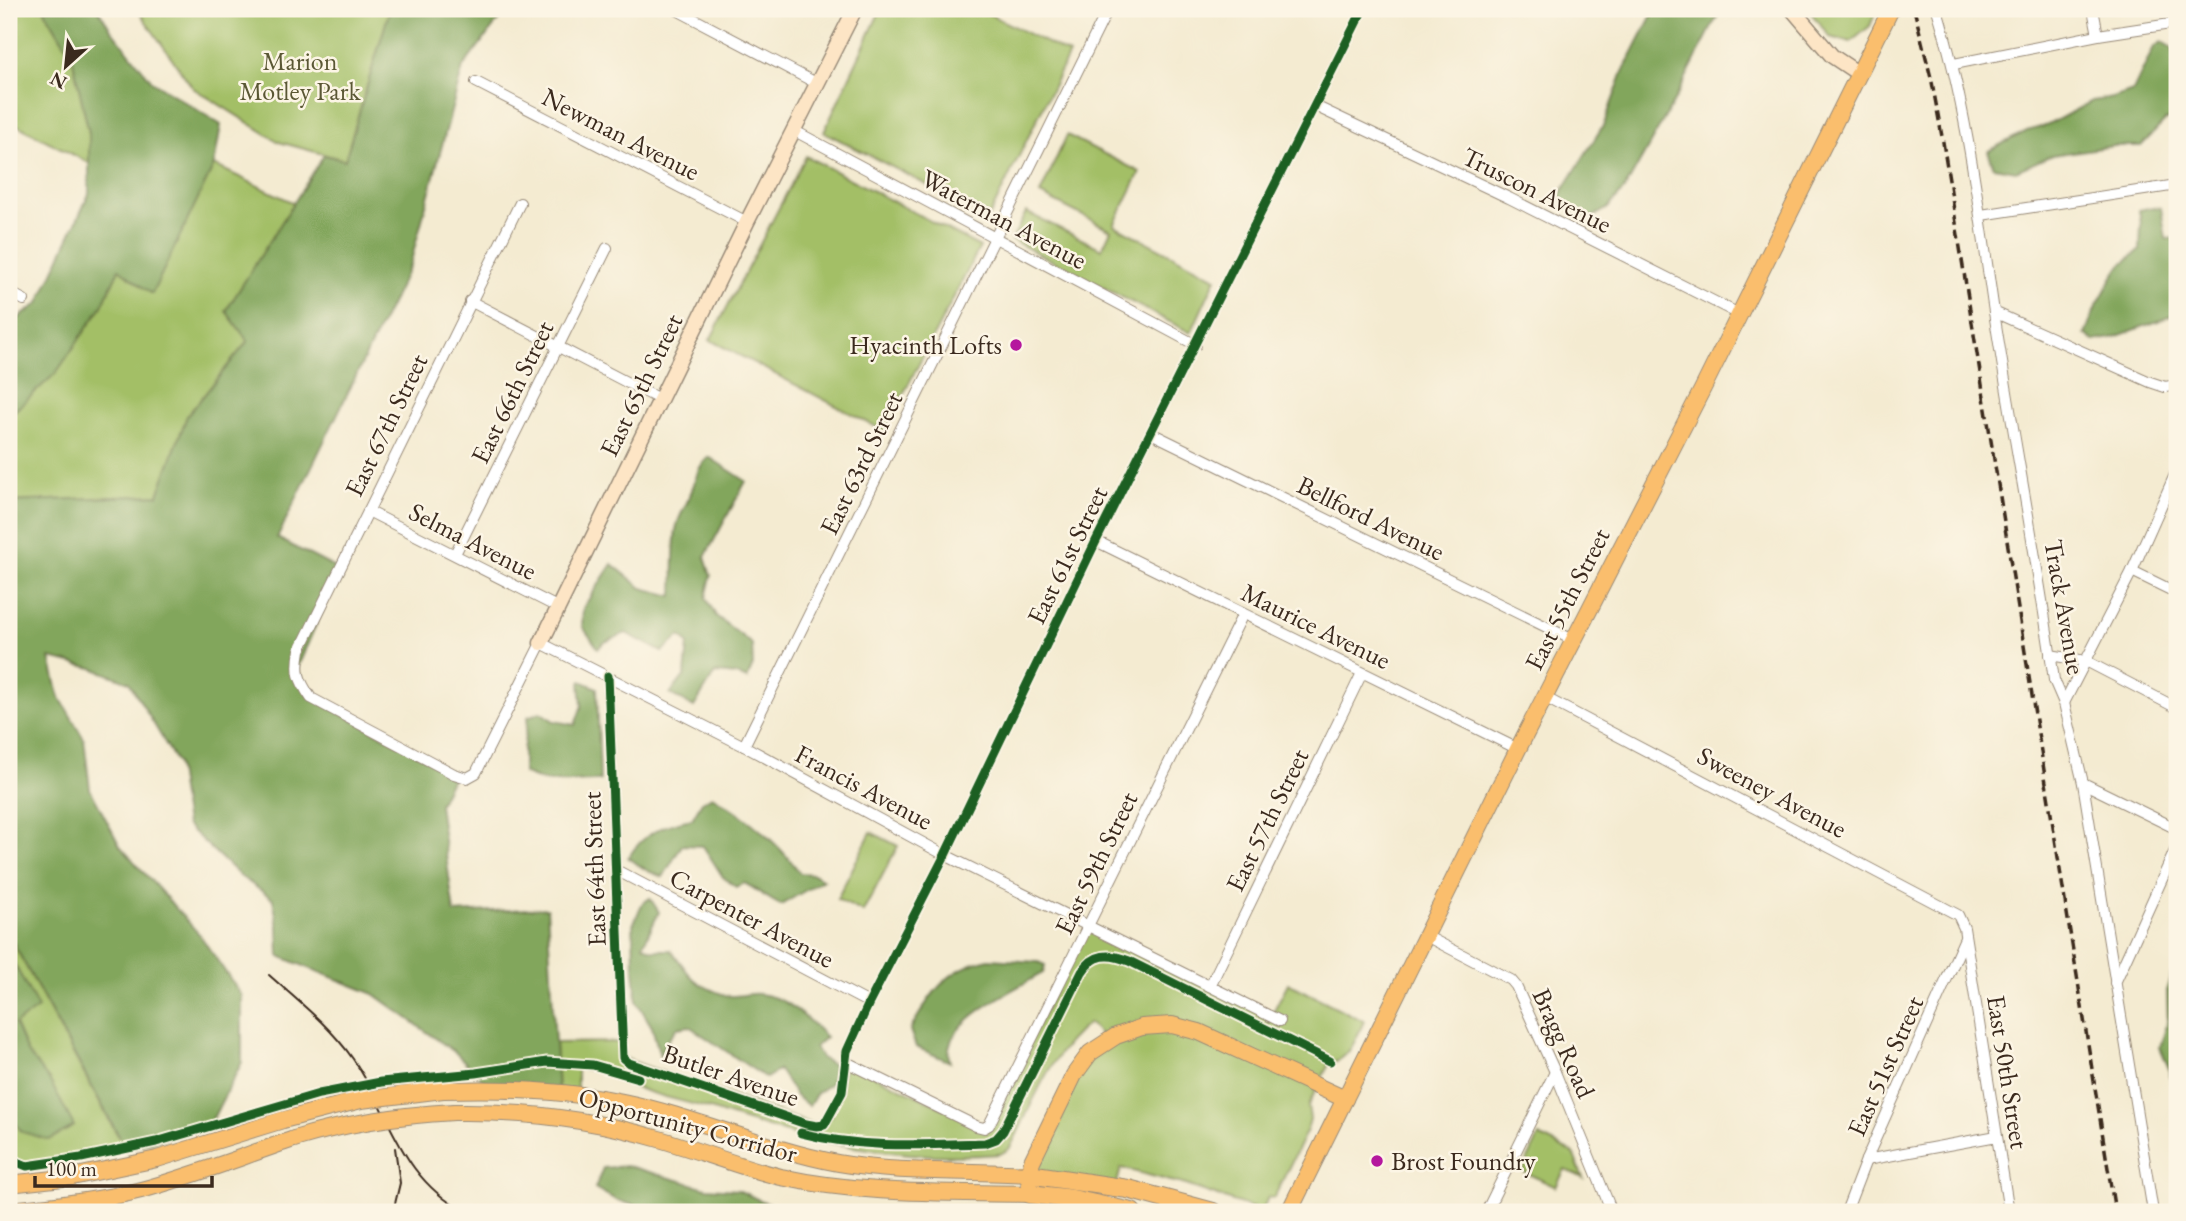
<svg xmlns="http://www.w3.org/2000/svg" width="2186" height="1221" viewBox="0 0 2186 1221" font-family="'EB Garamond',serif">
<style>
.green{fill:#a3bf66;stroke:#6f7442;stroke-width:2}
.forest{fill:#82a65b;stroke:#5e683c;stroke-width:2}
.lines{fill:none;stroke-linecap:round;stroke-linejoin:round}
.street-casing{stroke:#988a78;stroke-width:12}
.secondary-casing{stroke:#988a78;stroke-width:17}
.primary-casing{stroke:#988a78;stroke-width:18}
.highway-casing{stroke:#988a78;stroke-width:20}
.street{stroke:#fff;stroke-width:10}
.secondary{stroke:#fde5c5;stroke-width:14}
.primary{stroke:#fabe6d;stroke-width:16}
.highway{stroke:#fabe6d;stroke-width:18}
.tram{stroke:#3b2a1e;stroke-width:2}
.rail{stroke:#3b2a1e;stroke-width:3.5;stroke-dasharray:10 5;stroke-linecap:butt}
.primary-bridge-casing{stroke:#988a78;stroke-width:18;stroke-linecap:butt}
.primary-bridge{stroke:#fabe6d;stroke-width:16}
.cycleway-casing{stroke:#fcf5e5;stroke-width:13}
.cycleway{stroke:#1b5e20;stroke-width:9}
.poi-dot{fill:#b5179e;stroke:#fcf5e5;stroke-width:2.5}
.labels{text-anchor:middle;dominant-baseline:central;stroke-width:5;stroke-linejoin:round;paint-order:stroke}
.park-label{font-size:26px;fill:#5a5734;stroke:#fcf5e5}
.street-label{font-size:26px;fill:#3b2a1e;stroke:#fcf5e5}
.poi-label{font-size:26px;fill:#3b2a1e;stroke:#fcf5e5;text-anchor:end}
</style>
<rect width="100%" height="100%" fill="#fcf5e5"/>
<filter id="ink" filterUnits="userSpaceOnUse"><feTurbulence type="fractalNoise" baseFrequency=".0143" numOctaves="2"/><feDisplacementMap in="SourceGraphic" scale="14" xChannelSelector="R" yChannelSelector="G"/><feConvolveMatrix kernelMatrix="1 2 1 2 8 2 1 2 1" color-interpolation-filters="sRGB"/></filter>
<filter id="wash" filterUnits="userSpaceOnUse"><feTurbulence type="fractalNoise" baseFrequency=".00686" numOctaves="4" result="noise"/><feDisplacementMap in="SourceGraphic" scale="28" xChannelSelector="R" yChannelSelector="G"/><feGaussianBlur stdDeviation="1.57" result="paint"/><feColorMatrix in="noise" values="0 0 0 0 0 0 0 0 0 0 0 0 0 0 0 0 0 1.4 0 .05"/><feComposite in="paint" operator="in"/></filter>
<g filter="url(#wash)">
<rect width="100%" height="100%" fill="#f4ebd1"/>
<!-- green -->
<g class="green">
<path d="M9 9H44L72 56 89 133V163L9 121Z"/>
<path d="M137 9H390L345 160 279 142 193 88Z"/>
<path d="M881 9H979L1069 54 989 217 824 132Z"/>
<path d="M1808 9H1877L1870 26 1851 42 1830 37Z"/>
<path d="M1067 135 1140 172 1114 225 1216 278 1191 333 1012 240 1026 212 1102 249 1111 230 1040 194Z"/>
<path d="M806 156 980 247 884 431 710 340Z"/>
<path d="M214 165 294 203 226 311 248 341 187 416 158 495 9 502V416L56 372 102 306 119 269 152 293Z"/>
<path d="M871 832 898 846 863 912 837 899Z"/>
<path d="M1089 925 1271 1016 1288 983 1364 1021C1357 1036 1349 1062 1330 1062L1308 1106 1310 1119 1307 1130 1274 1198 1268 1197 1262 1211 1186 1185 1121 1168 1116 1187 1029 1174 1066 1089 1107 1041 1089 1023C1051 1052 1035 1098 1014 1140L1009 1149 1000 1154C900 1162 807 1142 713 1110 688 1102 661 1097 637 1088 614 1079 603 1069 577 1068V1095L558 1092 555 1043 622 1042 623 1058 817 1126 831 1116 846 1062 984 1128Z"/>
<path d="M9 935 109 1120 126 1149 27 1166 17 1162 9 1156Z"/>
<path d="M1539 1136 1573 1153 1583 1178 1565 1169 1556 1187 1522 1171Z"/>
</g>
<!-- forest -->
<g class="forest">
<path d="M44 9H98L110 28 152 81 221 125 214 165 152 294 119 269 102 306 56 373 9 416V325L39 303 89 194V133L72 56Z"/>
<path d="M390 9H507L463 67 410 265 277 538 339 570 297 669 311 697 454 774 439 804 454 913 547 908 558 1092 492 1089 456 1053 374 994 279 956 278 927 273 899 240 876 186 825 177 763 129 682 92 668 50 658 59 696 84 739 90 789 120 846 199 934 242 996V1062L208 1128 126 1149 9 935V502L158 495 187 416 248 341 226 311 324 155 345 160Z"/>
<path d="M1655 9H1721L1673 103 1624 190 1608 208 1591 218C1572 215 1570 212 1560 195L1604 124 1623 72Z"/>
<path d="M2162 42 2172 48 2177 68V119L2166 120 2141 146H2114L2052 155 2016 171 1994 167 1988 151 2027 131 2048 125 2092 101 2113 98 2133 91 2154 47Z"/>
<path d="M2153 207 2161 208 2166 239 2177 238V314L2112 338 2094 341 2085 334 2096 307 2112 278 2121 265 2140 250 2141 224 2139 210Z"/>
<path d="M709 457 746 481 705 557 711 576 706 598 716 616 752 644 753 665 747 679 738 675 715 673 694 707 670 694 685 675 688 643 680 636 662 652 626 633 605 642 598 648 582 626 583 608 612 564 642 588 673 596C674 575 673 552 676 530 678 515 688 504 692 490 696 477 698 466 709 457Z"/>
<path d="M581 681 597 688 600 781C569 780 553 788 523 773V750L528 717 540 712 554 721 575 725 582 705 580 683Z"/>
<path d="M712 796C744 815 778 842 800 873L813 874 823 880 781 905C767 899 757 889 744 883L736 887 723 877 703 846 682 845 663 877 648 871 628 858C643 833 664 824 692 819L702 802Z"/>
<path d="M650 898 659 912 643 945 652 950H670C682 961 687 977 702 985 710 989 723 996 732 996 741 996 750 993 759 994 788 997 806 1018 826 1037L815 1047 821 1058 834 1065 831 1083 817 1093 809 1106 796 1096 779 1070 766 1078 689 1026 677 1028 666 1043 660 1056 652 1027 637 1002 634 969 633 925 642 904Z"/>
<path d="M9 954 38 1008 15 1024 27 1052 50 1081 74 1126 49 1140 22 1132 9 1115Z"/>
<path d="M989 959 1038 962 1045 965 1043 973C1017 988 936 1024 950 1062L916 1047 910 1030C931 994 946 968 989 959Z"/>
<path d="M2177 960V1087L2172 1089 2170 1071 2160 1047 2168 1022 2167 988Z"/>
<path d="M628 1166 706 1188 738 1190 785 1212H658L616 1200 595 1188 603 1168Z"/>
</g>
</g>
<g filter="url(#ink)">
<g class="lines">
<defs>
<g id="street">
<path d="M675 9 818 84"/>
<path d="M1937 9C1967 108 1979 210 1994 312 2013 435 2037 557 2054 680L2064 703 2083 783 2153 1212"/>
<path d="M2093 9 2098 35"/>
<path d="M1954 64 2098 35 2177 23"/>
<path d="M476 82 747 222"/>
<path d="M1315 106 1509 198 1739 314"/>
<path d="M793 130 1196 345"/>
<path d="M520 203 300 650C296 672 298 679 311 698L454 774 467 778 476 773 541 643 744 746 945 855 1280 1021"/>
<path d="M1981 215 2177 185"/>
<path d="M9 292 24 300"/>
<path d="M470 301 661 400"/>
<path d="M1994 312 2150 382 2165 387 2177 385"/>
<path d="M1151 433 1573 640"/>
<path d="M368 511 559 608"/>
<path d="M1096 541 1518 749"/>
<path d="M455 554 607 248"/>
<path d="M2132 571 2177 593"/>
<path d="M2050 655 2086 661 2177 708"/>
<path d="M608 676 623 1058 629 1063 806 1124 817 1126 824 1125 842 1092 847 1051 869 1003 945 855 1096 541 1363 9"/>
<path d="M1544 697 1958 915 1964 928 2009 1212"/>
<path d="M2064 703 2132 571 2177 470"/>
<path d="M744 746 1108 9"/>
<path d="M2083 783 2177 829"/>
<path d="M616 870 869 1003"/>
<path d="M1426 936 1511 980 1516 986 1555 1072 1612 1212"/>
<path d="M2115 983 2177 846"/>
<path d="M1210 986 1362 673"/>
<path d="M846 1062 976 1126 984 1128 989 1125 1243 614"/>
<path d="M1866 1160 1997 1136"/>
<path d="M1486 1212 1555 1072"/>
<path d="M1846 1212 1866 1160 1965 938"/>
</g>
<g id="secondary">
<path d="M1792 9 1832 56 1859 74"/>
<path d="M541 643 747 222 855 9"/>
</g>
<g id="primary">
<path d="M443 1090C504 1088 564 1090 623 1102 696 1117 764 1149 838 1163 901 1174 966 1170 1029 1174"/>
<path d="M454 1112C524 1111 592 1119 659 1139 700 1151 740 1167 781 1177 863 1195 947 1192 1030 1194L1029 1174 1032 1161 1074 1075 1090 1053 1116 1036 1142 1027 1172 1025 1199 1032 1345 1099"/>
<path d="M9 1184 72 1177 157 1159 283 1120"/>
<path d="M9 1210C53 1206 98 1201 141 1190 193 1176 243 1156 294 1139"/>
<path d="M1289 1212 1518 749 1703 388 1891 9"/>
</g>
<g id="highway">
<path d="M1029 1174 1128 1189 1213 1212"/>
<path d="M1030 1194 1072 1199 1132 1212"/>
</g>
</defs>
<!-- street casing -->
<use href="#street" class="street-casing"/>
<!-- secondary casing -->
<use href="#secondary" class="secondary-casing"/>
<!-- primary casing -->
<use href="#primary" class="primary-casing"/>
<!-- highway casing -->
<use href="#highway" class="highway-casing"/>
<!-- street -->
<use href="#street" class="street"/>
<!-- secondary -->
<use href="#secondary" class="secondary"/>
<!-- primary -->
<use href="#primary" class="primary"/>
<!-- highway -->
<use href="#highway" class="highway"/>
<!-- tram -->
<g class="tram">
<path d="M269 975C298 1001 330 1026 353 1059 392 1115 398 1176 465 1212"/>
<path d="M393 1212 400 1183 395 1148"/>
</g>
<!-- rail -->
<path class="rail" d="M1914 9 1932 82 1943 142 2115 1212"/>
<defs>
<g id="primary-bridge">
<path d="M283 1120 361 1100 443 1090"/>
<path d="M294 1139C346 1123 400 1115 454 1112"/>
</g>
</defs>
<!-- primary-bridge casing -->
<use href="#primary-bridge" class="primary-bridge-casing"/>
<!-- primary-bridge -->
<use href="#primary-bridge" class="primary-bridge"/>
<defs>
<g id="cycleway">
<path d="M608 676 623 1058 629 1063 806 1124 817 1126 824 1125 842 1092 847 1051 869 1003 945 855 1096 541 1363 9"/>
<path d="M801 1133C861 1149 923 1145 985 1143L996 1139 1003 1131 1082 972C1094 953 1109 953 1129 961L1330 1061"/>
<path d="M9 1156 17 1162 27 1166 81 1158 156 1142 319 1094 381 1082 476 1073 547 1062 593 1065 638 1078"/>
</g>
</defs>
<!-- cycleway casing -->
<use href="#cycleway" class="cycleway-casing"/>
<!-- cycleway -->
<use href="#cycleway" class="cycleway"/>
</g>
</g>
<!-- markers -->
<g class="poi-dot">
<circle cx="1016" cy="345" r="7"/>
<circle cx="1377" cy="1161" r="7"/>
</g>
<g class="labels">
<!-- park labels -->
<g class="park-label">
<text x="300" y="61">Marion<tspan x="300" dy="30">Motley Park</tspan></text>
</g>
<!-- street labels -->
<g class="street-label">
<text transform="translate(621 134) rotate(27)">Newman Avenue</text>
<text transform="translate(1537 190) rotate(26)">Truscon Avenue</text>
<text transform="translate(1004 219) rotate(28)">Waterman Avenue</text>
<text transform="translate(641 385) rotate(-64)">East 65th Street</text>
<text transform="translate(512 392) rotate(-64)">East 66th Street</text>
<text transform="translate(386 425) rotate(-64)">East 67th Street</text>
<text transform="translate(861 463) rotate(-64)">East 63rd Street</text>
<text transform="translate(1371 518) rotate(26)">Bellford Avenue</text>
<text transform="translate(473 541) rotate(27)">Selma Avenue</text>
<text transform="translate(1067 555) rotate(-64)">East 61st Street</text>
<text transform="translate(1567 599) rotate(-63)">East 55th Street</text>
<text transform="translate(2065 607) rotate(80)">Track Avenue</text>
<text transform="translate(1316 626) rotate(26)">Maurice Avenue</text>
<text transform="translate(864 787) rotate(28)">Francis Avenue</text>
<text transform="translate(1772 792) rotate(28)">Sweeney Avenue</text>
<text transform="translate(1267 820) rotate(-64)">East 57th Street</text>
<text transform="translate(1096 863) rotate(-64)">East 59th Street</text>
<text transform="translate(594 869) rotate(-92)">East 64th Street</text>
<text transform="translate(752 918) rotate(28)">Carpenter Avenue</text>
<text transform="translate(1564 1043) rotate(66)">Bragg Road</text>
<text transform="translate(1885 1066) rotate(-66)">East 51st Street</text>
<text transform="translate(2008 1072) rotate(81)">East 50th Street</text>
<text transform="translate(731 1075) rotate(19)">Butler Avenue</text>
<text transform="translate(688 1125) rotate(15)">Opportunity Corridor</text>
</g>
<!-- poi labels -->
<g class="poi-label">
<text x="1002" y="345">Hyacinth Lofts</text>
<text x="1391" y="1161" text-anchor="start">Brost Foundry</text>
</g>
</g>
<!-- margin -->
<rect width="2186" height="1221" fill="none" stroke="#fcf5e5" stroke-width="35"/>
<!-- north arrow -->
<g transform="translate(66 66) rotate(207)" stroke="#fcf5e5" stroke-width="5" paint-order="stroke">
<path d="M0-5L12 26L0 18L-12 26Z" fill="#3b2a1e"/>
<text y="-10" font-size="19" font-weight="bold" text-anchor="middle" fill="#3b2a1e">N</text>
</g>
<!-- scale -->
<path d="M35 1176v10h177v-10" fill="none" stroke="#3b2a1e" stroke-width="3.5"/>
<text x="46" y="1176" font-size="21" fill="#3b2a1e" stroke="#fcf5e5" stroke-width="5" paint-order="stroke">100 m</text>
</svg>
